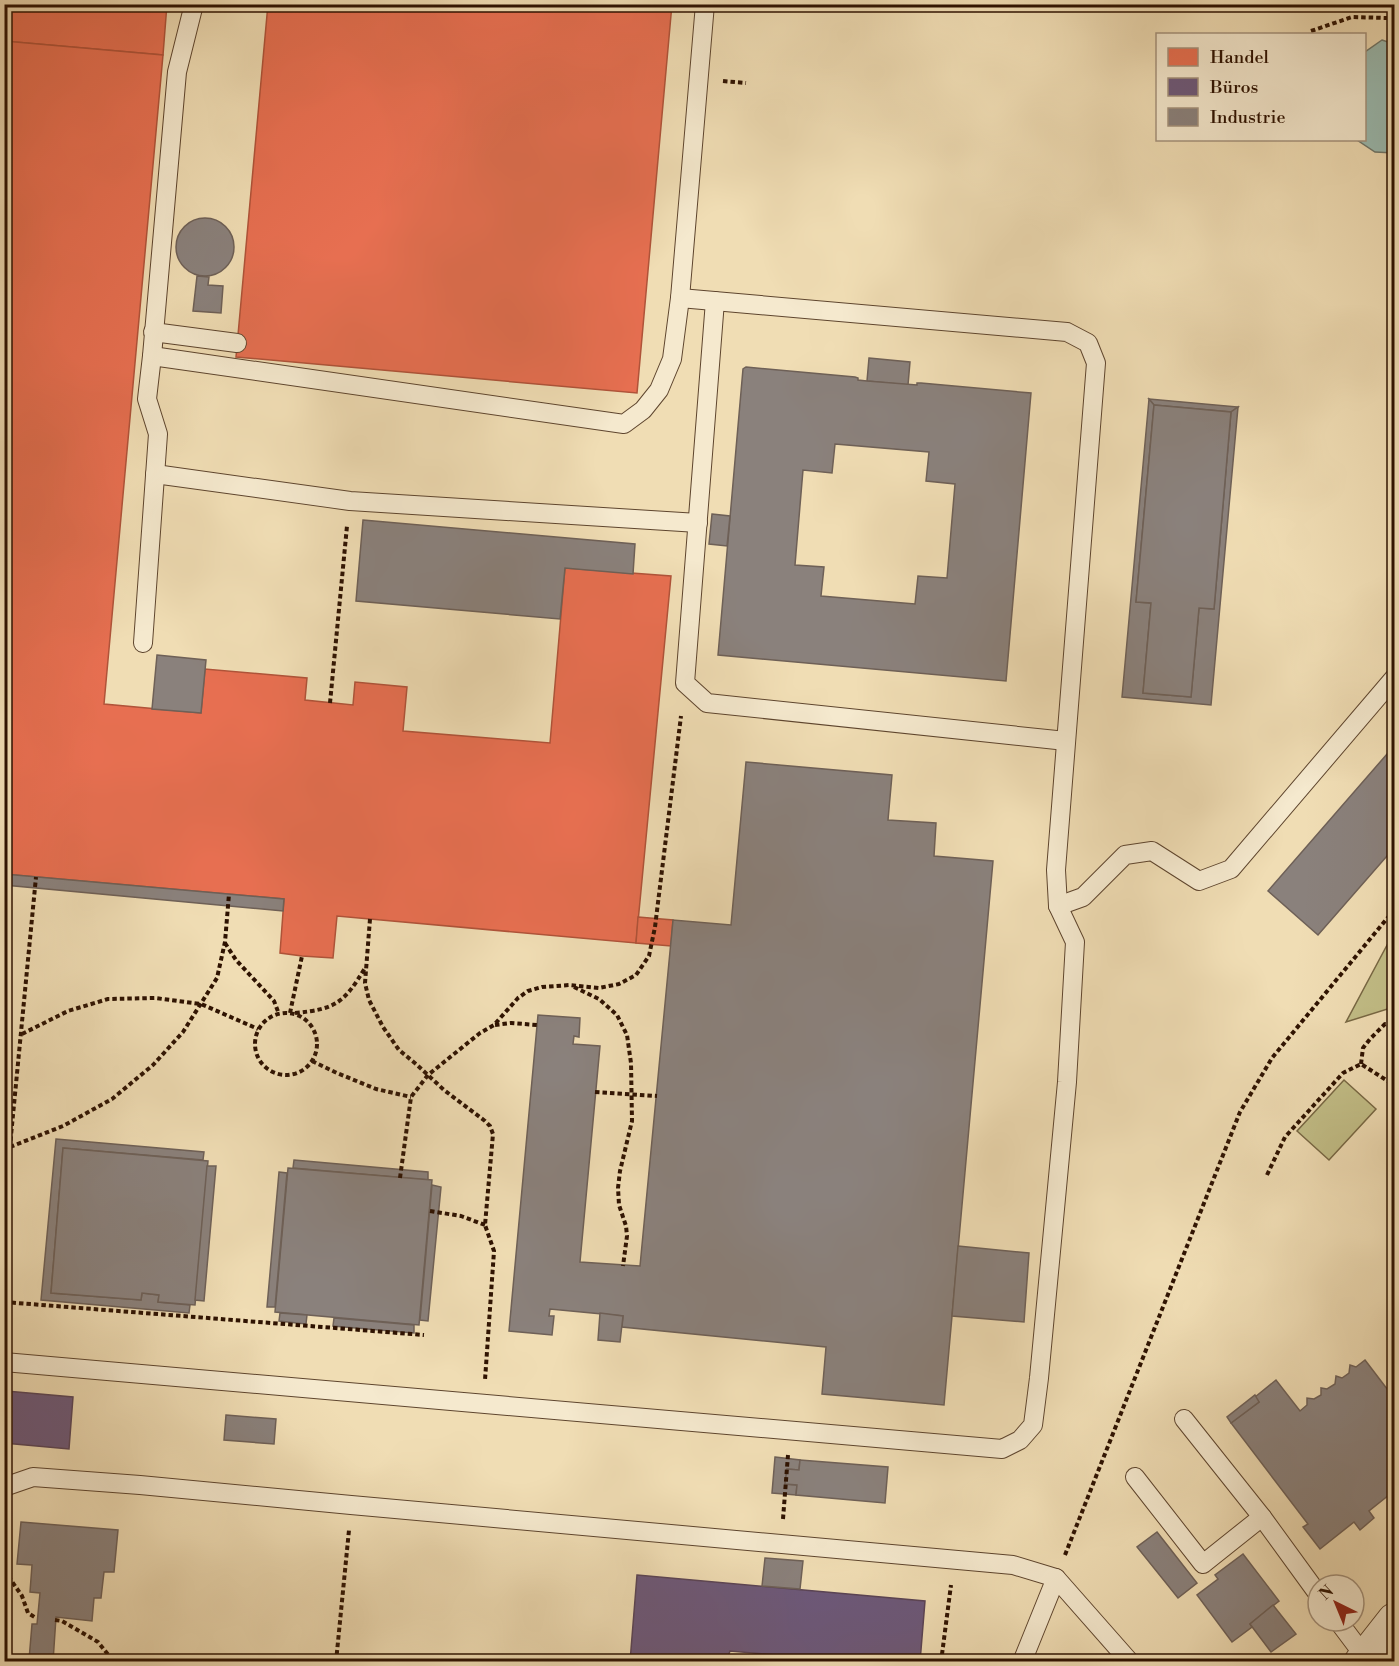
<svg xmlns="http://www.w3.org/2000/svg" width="1399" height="1666" viewBox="0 0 1399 1666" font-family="'Libre Bodoni',serif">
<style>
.green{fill:#c2be87;stroke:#786844;stroke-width:1.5}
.water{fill:#9abbb1;stroke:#6f776b;stroke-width:1.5}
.shops{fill:#e76f51;stroke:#b05339;stroke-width:1.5}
.offices{fill:#6d597a;stroke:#5a4456;stroke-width:1.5}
.industry{fill:#8a817c;stroke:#6e6057;stroke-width:1.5;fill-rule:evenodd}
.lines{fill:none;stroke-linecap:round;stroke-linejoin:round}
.service-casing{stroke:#5e452e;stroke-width:20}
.minor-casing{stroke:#5e452e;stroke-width:35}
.path{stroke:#2e1201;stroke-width:4;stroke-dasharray:4.5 3;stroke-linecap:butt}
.service{stroke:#f5e9ce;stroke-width:18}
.minor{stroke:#f5e9ce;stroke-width:33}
</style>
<rect width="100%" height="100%" fill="#f0ddb4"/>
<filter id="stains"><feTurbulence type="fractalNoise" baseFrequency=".00333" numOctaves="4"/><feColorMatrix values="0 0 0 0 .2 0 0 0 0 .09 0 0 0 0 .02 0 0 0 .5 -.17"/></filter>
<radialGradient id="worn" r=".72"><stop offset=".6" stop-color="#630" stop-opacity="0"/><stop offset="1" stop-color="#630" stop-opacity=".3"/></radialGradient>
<!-- green -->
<g class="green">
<path d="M1394 932V1007L1346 1022Z"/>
<path d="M1344 1080 1376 1109 1329 1160 1297 1131Z"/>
</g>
<!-- water -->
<path class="water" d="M1382 40 1394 44V153L1375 152 1357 140H1364L1365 52Z"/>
<!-- shops -->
<g class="shops">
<path d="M4 4H167L163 55 4 41Z"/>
<path d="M268 4H672L637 393 236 357Z"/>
<path d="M4 41 163 55 104 704 201 713 205 669 307 678 305 700 353 705 355 682 407 687 403 731 550 743 565 568 671 576 636 943 337 916 333 958 302 956 280 953 284 899 4 874Z"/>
<path d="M638 917 673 920 671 946 636 943Z"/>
</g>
<!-- offices -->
<g class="offices">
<path d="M6 1391 73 1397 69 1449 4 1443Z"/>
<path d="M637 1575 925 1601 920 1662H821V1659L730 1651 727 1659 730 1662H630Z"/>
</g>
<!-- industry -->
<g class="industry">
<circle cx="205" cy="247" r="29"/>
<path d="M197 276 209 277 208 285 223 286 221 313 193 311Z"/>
<path d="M869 358 910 362 908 385 867 381Z"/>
<path d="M746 367 855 377 858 378V380L867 381 917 385V383H921L1031 393 1006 681 718 655 743 369ZM835 444 929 452 926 481 955 484 947 578 918 576 915 604 821 596 824 567 795 565 803 470 832 473Z"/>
<path d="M1149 399 1238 407 1231 412 1154 405Z"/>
<path d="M1149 399 1154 405 1136 602 1151 603 1143 693 1191 697 1199 608 1214 609 1231 412 1238 407 1211 705 1122 697Z"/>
<path d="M1154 405 1231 412 1214 609 1199 608 1191 697 1143 693 1151 603 1136 602Z"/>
<path d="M712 514 730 516 727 546 709 544Z"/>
<path d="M363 520 635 544 633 574 565 568 560 619 356 601Z"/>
<path d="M157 655 206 660 201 713 152 709Z"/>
<path d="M1394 746V848L1318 935 1268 891Z"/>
<path d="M746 762 892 775 888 820 936 823 934 856 993 861 944 1405 822 1394 826 1347 622 1327 623 1316 550 1309 549 1316H554L552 1335 509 1331 538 1015 580 1018 579 1037 574 1036 573 1044 600 1046 580 1262 640 1266 673 920 731 925Z"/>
<path d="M4 874 284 899 283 911 4 885Z"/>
<path d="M56 1139 204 1152 203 1160 63 1148 51 1293 141 1300 142 1293 159 1295 158 1302 190 1305 189 1313 41 1300Z"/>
<path d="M63 1148 208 1161 195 1305 158 1302 159 1295 142 1293 141 1300 51 1293Z"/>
<path d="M294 1160 428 1172V1180L293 1168Z"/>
<path d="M207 1166H216L204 1301 195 1300Z"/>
<path d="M288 1168 432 1180 419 1325 275 1312Z"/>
<path d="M279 1172 287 1173 275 1307H267Z"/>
<path d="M432 1185 441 1187 428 1321 420 1320Z"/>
<path d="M958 1246 1029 1253 1024 1322 952 1316Z"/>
<path d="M280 1313 307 1315 306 1324 279 1321Z"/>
<path d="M600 1313 623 1316 620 1342 598 1340Z"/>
<path d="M334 1318 414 1325V1333L333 1326Z"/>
<path d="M1365 1360 1394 1398V1491L1369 1511 1374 1518 1360 1530 1354 1522 1320 1549 1303 1527 1308 1524 1231 1423 1259 1402 1255 1397 1276 1380 1300 1411 1307 1405V1398L1314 1399 1321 1395V1388L1327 1389 1335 1384 1336 1376 1342 1378 1349 1373 1350 1365 1356 1367Z"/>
<path d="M1255 1395 1259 1402 1231 1423 1227 1417Z"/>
<path d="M226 1415 276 1419 274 1444 224 1440Z"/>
<path d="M775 1457 800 1460 799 1470 787 1469 785 1484 797 1485 796 1495 772 1493Z"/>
<path d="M800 1460 888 1467 885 1503 796 1495 797 1485 785 1484 787 1469 799 1470Z"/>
<path d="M21 1522 118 1530 114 1572H104L101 1598H94L92 1621 56 1617 53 1662 29 1660 32 1624H37L40 1593 30 1592 32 1565 17 1564Z"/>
<path d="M1157 1532 1197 1583 1178 1598 1137 1547Z"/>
<path d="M1243 1554 1279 1601 1250 1624 1252 1627 1232 1642 1197 1595 1218 1579 1215 1575Z"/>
<path d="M765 1558 803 1561 800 1589 762 1586Z"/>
<path d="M1273 1605 1296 1634 1271 1652 1250 1624Z"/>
</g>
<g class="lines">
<defs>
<g id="service">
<path d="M715 301 685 683 707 703 1066 741"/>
<path d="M153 332 237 343"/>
<path d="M152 356 624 424 643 410 659 390 672 359 680 298 705 4"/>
<path d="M155 474 350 501 698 523"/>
<path d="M143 643 158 434 147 399 152 356 177 72 194 4"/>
<path d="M1058 906 1083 897 1125 855 1152 851 1199 881 1231 869 1394 678"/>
<path d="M4 1362 1002 1449 1020 1440 1033 1425 1039 1378 1067 1082 1075 942 1058 906 1056 870 1096 363 1088 343 1067 332 680 298"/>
<path d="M1184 1419 1262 1517 1318 1594"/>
<path d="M1135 1477 1203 1564 1262 1517"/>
<path d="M4 1487 33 1477 140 1485 351 1505 1013 1565 1056 1578 1130 1662"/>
<path d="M1338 1621 1365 1657"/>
<path d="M1022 1662 1056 1578"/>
</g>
<path id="minor" d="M1361 1662 1394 1620"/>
</defs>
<!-- service casing -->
<use href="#service" class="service-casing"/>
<!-- minor casing -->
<use href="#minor" class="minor-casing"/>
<!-- path -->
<g class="path">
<path d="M1311 31 1352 17 1388 18 1394 20"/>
<path d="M723 81 746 83"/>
<path d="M330 703 347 526"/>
<path d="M370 919 365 983 369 1000 383 1027 399 1050 416 1064 444 1090 485 1121 490 1126 493 1134 485 1225 494 1251 485 1380"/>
<path d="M225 943 236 960 274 1001 279 1014"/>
<path d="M574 987 599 999 617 1015 627 1035 631 1063 632 1121 620 1171 618 1188 619 1205 626 1226 627 1236 623 1266"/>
<circle cx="286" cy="1044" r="31"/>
<path d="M290 1013 302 956"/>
<path d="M295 1013C336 1009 344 1003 365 968"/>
<path d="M495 1025 511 1023 537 1025"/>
<path d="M22 1034 68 1011 108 999 155 998 201 1004 258 1029"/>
<path d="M312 1061 337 1073 376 1089 411 1097"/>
<path d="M1361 1064 1363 1048 1370 1039 1385 1024H1394"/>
<path d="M595 1092 657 1096"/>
<path d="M10 1147 63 1126 112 1099 153 1065 183 1032 217 978 225 942 229 894"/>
<path d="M1267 1175 1285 1137 1343 1073 1361 1064 1394 1085"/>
<path d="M400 1178 411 1097 428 1075 480 1033 494 1025 518 998 528 991 542 987 570 985 599 988 619 984 636 975 649 956 655 927 681 716"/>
<path d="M4 1208 36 877"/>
<path d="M430 1211 461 1216 485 1225"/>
<path d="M4 1302 424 1335"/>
<path d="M783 1519 788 1455"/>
<path d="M1065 1555 1240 1112 1272 1058 1394 910"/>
<path d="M4 1570 22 1596 28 1613 36 1618"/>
<path d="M55 1620 62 1621 98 1642 110 1657"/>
<path d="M336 1662 349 1530"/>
<path d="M941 1662 951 1585"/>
</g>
<!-- service -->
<use href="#service" class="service"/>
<!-- minor -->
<use href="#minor" class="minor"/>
</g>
<!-- margin -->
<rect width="1399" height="1666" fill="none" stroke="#f0ddb4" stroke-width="24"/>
<rect x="6" y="6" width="1387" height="1654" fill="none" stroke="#2e1201" stroke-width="3"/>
<rect x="12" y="12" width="1375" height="1642" fill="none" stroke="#2e1201" stroke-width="1.5"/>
<!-- legend -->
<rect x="1156" y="33" width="210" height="108" fill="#f5e9ce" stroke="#a5937c" stroke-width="1.5"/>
<rect x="1168" y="48" width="30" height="18" fill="#e76f51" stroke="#a5937c" stroke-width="1.5"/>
<text x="1210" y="63" font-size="18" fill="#2e1201">Handel</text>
<rect x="1168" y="78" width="30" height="18" fill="#6d597a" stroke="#a5937c" stroke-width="1.5"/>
<text x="1210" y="93" font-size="18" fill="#2e1201">Büros</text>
<rect x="1168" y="108" width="30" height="18" fill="#8a817c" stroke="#a5937c" stroke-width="1.5"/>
<text x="1210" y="123" font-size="18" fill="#2e1201">Industrie</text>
<!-- north arrow -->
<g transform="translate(1336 1603) rotate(317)"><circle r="28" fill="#f5e9ce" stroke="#a5937c" stroke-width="1.5"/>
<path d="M0-4.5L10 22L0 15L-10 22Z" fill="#8f2418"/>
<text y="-9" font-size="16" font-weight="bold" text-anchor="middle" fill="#2e1201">N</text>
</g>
<rect width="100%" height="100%" filter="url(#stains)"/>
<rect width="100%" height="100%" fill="url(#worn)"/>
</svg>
